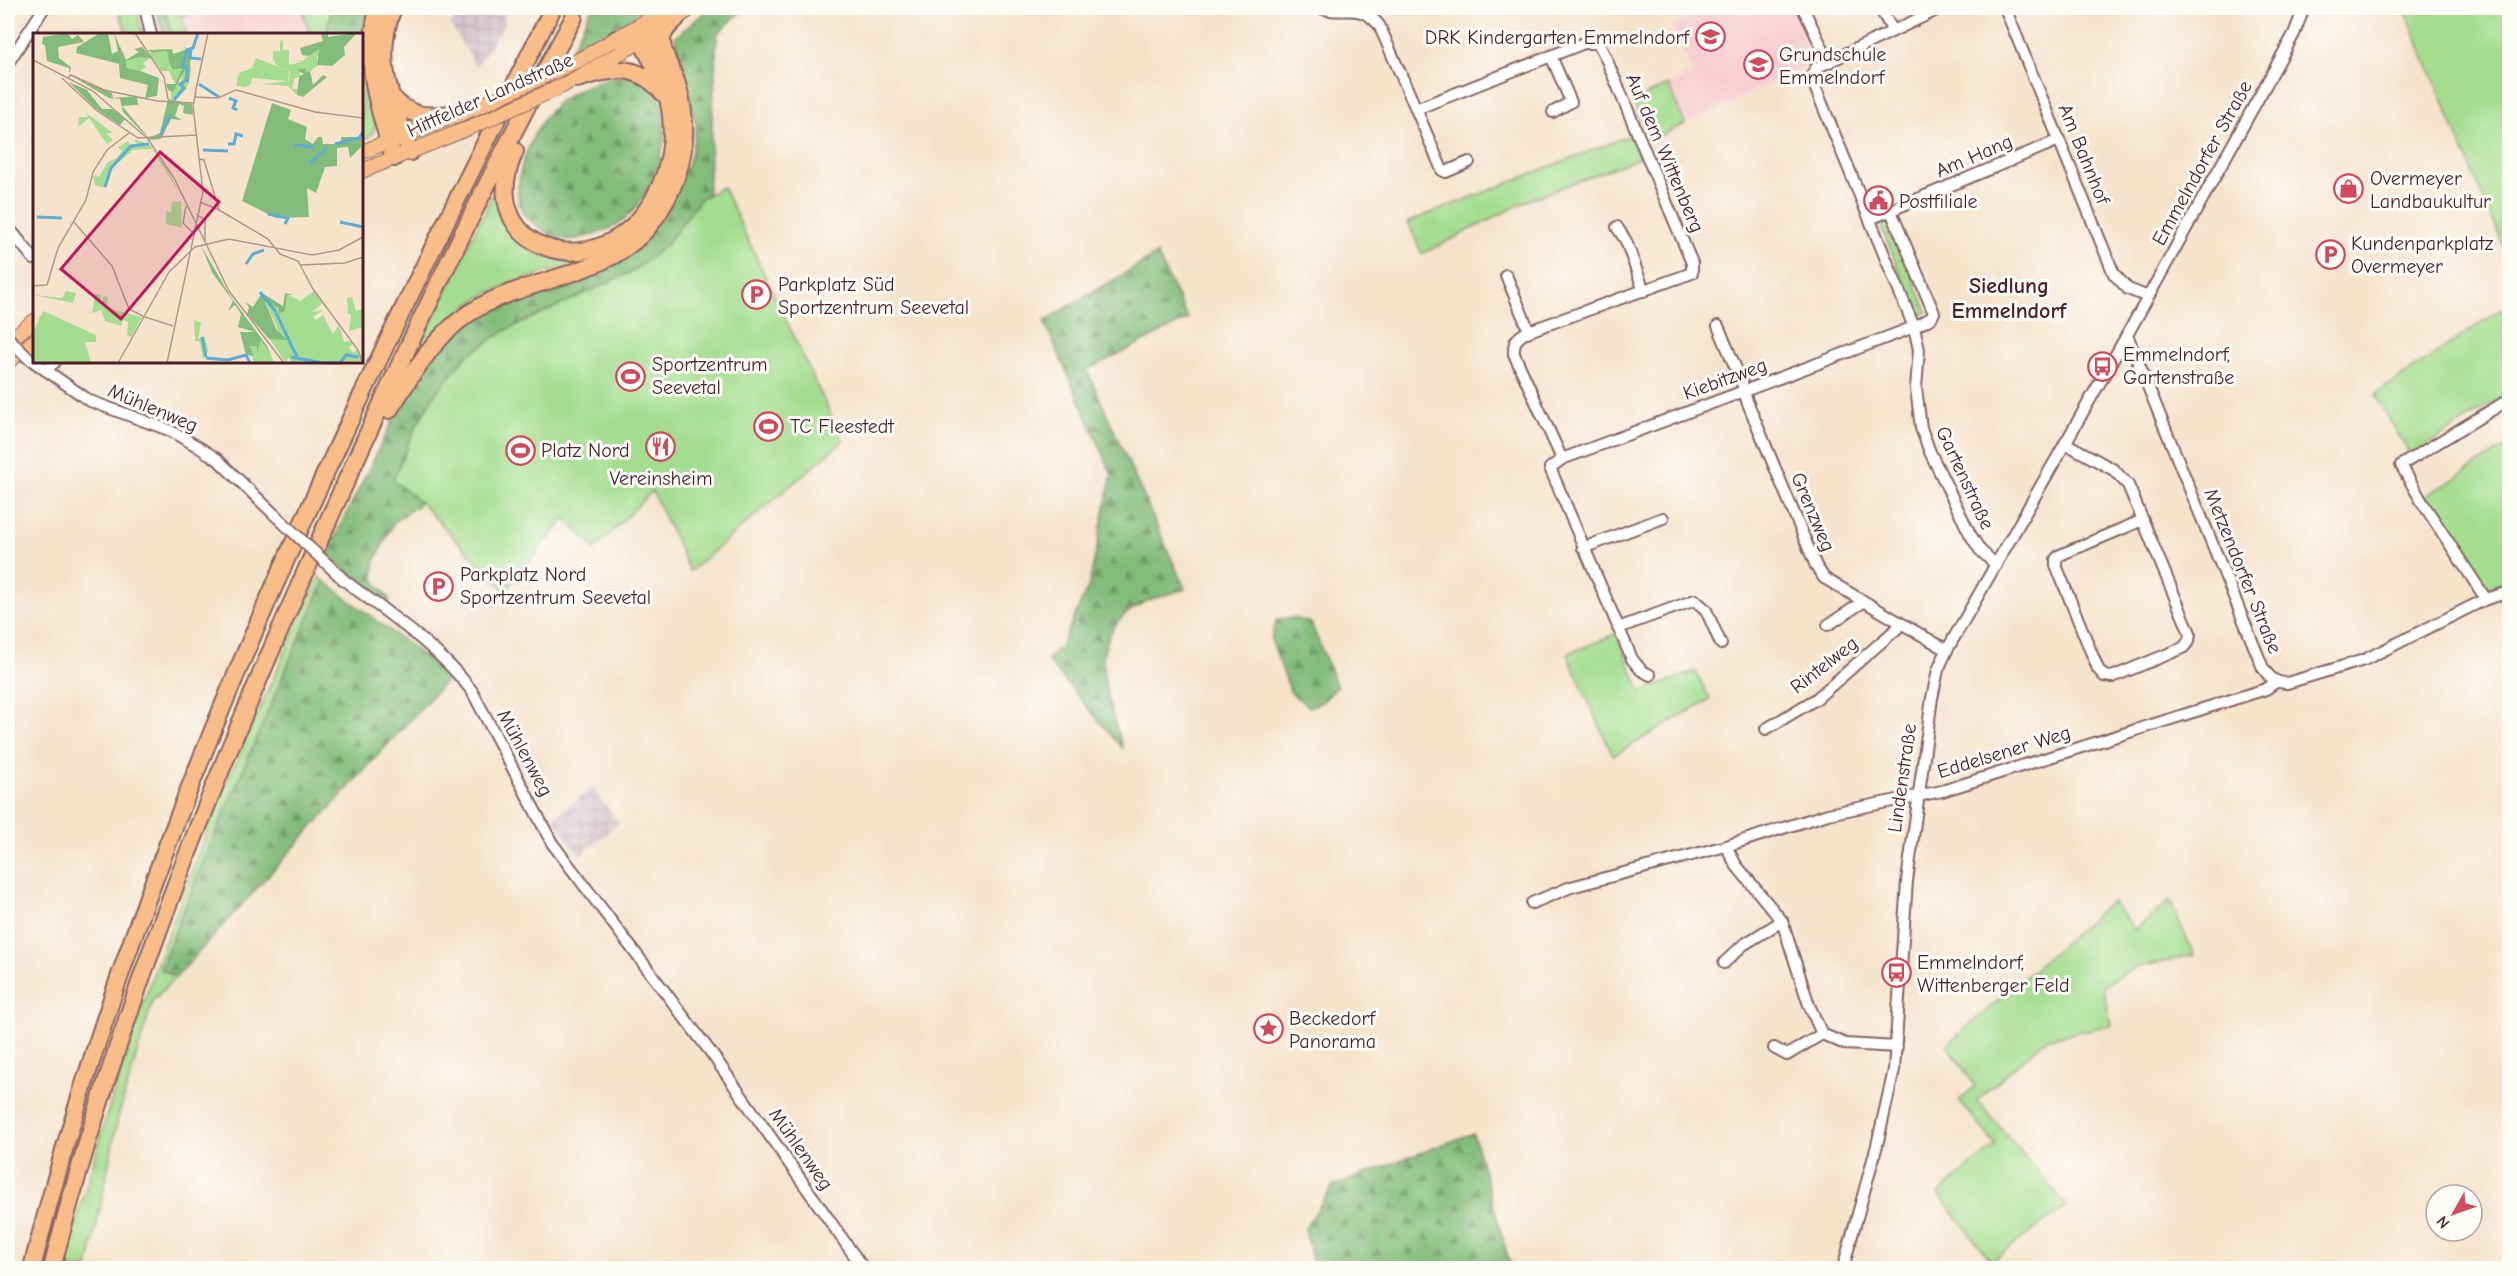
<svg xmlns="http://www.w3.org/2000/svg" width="2517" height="1276" viewBox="0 0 2517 1276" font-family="'Comic Neue',sans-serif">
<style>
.built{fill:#f7cfd2}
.industrial{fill:url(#industrial-grid)}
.green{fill:#a4dd8f;stroke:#777e5d;stroke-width:1.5}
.forest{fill:url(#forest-firs);stroke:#666e52;stroke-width:1.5}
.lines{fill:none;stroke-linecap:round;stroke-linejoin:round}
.minor-casing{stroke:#866463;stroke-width:14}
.major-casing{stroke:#866463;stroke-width:16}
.highway-casing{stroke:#866463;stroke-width:20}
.minor{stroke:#fff;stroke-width:10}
.major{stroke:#f8bd89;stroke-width:14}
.highway{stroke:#f8bd89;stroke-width:16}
.minor-bridge-casing{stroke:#866463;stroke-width:14;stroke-linecap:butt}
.major-bridge-casing{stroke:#866463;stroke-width:16;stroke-linecap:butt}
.minor-bridge{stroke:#fff;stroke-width:10}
.major-bridge{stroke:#f8bd89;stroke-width:14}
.labels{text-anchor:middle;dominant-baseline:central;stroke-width:6;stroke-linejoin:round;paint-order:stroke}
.poi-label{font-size:20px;fill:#4a1f2b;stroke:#fdfcf7;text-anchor:start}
.street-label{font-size:20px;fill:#4a1f2b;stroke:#fdfcf7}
.quarter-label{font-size:22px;font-weight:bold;fill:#4a1f2b;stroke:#fdfcf7}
.inset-river{fill:none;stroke:#5dabd7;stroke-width:3}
.inset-road{fill:none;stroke:#b1958b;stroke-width:1.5}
.view{fill:#c2185b;fill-opacity:0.15;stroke:#c2185b;stroke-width:3}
.inset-edge{fill:none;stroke:#4a1f2b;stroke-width:3}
</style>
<defs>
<pattern id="industrial-grid" width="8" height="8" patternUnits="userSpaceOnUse" patternTransform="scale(1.5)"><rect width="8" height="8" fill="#d2bdc6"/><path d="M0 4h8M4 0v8" fill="none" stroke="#b6a2aa"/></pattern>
<pattern id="forest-firs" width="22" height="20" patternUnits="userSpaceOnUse" patternTransform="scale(1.5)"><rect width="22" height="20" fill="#83bc7a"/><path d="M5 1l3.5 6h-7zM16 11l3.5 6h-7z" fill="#6d9864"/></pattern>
</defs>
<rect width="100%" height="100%" fill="#fdfcf7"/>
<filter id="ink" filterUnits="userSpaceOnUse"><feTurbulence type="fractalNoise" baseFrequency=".0167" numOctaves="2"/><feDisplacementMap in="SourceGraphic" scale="12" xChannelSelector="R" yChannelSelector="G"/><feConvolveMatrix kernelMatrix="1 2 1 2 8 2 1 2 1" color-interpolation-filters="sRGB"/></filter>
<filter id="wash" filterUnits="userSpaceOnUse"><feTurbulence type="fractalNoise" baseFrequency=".008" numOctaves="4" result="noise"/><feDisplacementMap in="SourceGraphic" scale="24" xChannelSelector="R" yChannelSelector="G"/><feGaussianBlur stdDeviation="1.35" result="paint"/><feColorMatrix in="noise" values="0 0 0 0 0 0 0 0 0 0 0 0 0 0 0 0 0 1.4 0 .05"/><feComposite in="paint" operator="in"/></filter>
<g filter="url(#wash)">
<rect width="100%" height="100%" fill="#f5e3cb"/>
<!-- built -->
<g class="built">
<path d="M164 8H332L326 34H172Z"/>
<path d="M1711 8H1797L1822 58 1685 124 1668 85 1693 73 1672 26Z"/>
</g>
<!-- industrial -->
<g class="industrial">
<path d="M463 8H505L504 25 476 66 450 25Z"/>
<path d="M592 788 619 823 579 856 554 818Z"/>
</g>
<!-- green -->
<g class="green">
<path d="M118 8H136L143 34H127Z"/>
<path d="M164 8H186L188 14 181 16 187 34H172Z"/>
<path d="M302 8H332L326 34H307L308 29Z"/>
<path d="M1362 8H1462L1442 15Z"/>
<path d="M2404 8H2509V259Z"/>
<path d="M362 64 376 123 373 133 362 142Z"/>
<path d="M1668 85 1685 124 1650 140 1633 101Z"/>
<path d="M1631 135 1639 158 1531 199 1422 254 1408 222Z"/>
<path d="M501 177C505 191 513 229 520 240 530 257 558 259 576 262L569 266C492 287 461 297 412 362Z"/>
<path d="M723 187 843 441 690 571 652 491 595 549 565 518 505 591 421 503 392 480 416 426 434 395 466 356 506 330 633 271 667 244 701 198Z"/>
<path d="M1888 217 1927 312 1917 316 1879 221Z"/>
<path d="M2509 304V392L2411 456 2375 395Z"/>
<path d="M2509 445V579L2488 589 2480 585 2424 497Z"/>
<path d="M319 577 324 581 199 872 160 969 176 977 153 1000 118 1117 88 1268H63L107 1114 155 968 219 799Z"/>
<path d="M1616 634 1641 692 1695 671 1710 699 1613 756 1567 654Z"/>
<path d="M2112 901 2135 930 2170 901 2194 955 2134 968 2103 986 2111 1025 2046 1039 1977 1100 2067 1206 1991 1261 1938 1193 1996 1145 1959 1101 1975 1086 1947 1045Z"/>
</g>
<!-- forest -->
<g class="forest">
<path d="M156 8H164L172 34H163Z"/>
<path d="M332 8H371L363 24 362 45V34H326Z"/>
<path d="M592 8H647L581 48 571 50Z"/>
<path d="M710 8H745L717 34 708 194 701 198 667 244 633 271 506 330 466 356 434 395 416 426 393 480 421 503 394 522 374 563V580L390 600 385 606 327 553 412 382 447 340 493 306 539 289 664 218 691 156 696 125 675 37Z"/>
<path d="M615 76C620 76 628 75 633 76 693 95 656 199 619 223 607 232 590 236 576 239 566 242 551 236 542 230 532 223 522 216 519 203 513 172 537 119 561 100 578 88 595 82 615 76Z"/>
<path d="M1157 254 1188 319 1087 370 1185 589C1171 594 1154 597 1141 604 1079 636 1109 699 1123 749L1047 660 1061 646 1089 585 1112 474 1044 321Z"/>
<path d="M324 581 450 676 176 977 160 969 199 872Z"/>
<path d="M1294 618 1311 623 1337 687 1322 702 1309 707 1291 693 1271 639 1277 619Z"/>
<path d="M1473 1133 1511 1268H1314L1305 1228 1333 1186Z"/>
</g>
</g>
<g filter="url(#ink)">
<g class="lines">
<defs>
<g id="minor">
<path d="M145 8 151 34"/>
<path d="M1320 8C1346 16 1358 1 1379 25L1416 109 1584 43H1598L1605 56 1692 263V273L1529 331C1517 337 1513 341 1514 354L1562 459"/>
<path d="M1803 8 1829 62"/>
<path d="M1880 8 1893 31"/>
<path d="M1941 8 1816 68 1812 75 1813 82 1914 327 1919 350 1916 388 1921 428 1930 452 1970 534 1980 550 1996 565"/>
<path d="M2005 8 2114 274 2128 289 2148 297"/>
<path d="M1551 56 1571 102 1553 112"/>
<path d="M8 63 44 8"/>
<path d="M1416 109 1442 170 1446 172 1469 162"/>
<path d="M1870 219 2059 140"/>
<path d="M8 227 34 259"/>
<path d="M1617 227 1626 241 1644 291"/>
<path d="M1506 275 1529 331"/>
<path d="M1718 326 1742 383 1747 401 1816 566 1824 578 1947 650"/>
<path d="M2127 335 2263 668C2269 677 2275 683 2287 683L2364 660 2486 599 2510 592"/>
<path d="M27 357 90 401 169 430 197 446 217 459 275 515"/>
<path d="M45 370 55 362"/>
<path d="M2065 443 2114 470 2128 485 2190 633 2189 641 2183 648 2112 677 2104 676 2098 669 2056 565V559L2060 555 2143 520"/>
<path d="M1583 548 1663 518"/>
<path d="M344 580C388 614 438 646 472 691L552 843 712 1054 863 1268"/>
<path d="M2486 599 2422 502 2401 465 2510 399"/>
<path d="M1828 625 1863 602"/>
<path d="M1618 628 1695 600 1706 610 1721 644"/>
<path d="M1650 675 1641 670 1632 659 1550 468 1562 459C1679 415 1797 372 1914 327L1931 318 1934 313 1891 211"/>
<path d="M1766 729 1816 699 1901 625"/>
<path d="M1726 846 1736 865 1782 921 1809 1005 1822 1034 1845 1044 1897 1047"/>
<path d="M1532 903 1571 887 1726 846 1828 814 1942 791 2266 689 2276 682"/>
<path d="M1724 963 1743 945 1782 921"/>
<path d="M1774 1048 1787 1055 1822 1034"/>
<path d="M1843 1268 1877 1145 1894 1070 1907 881 1932 698 1938 670 1947 650 2127 335 2294 34 2304 8"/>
</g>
<g id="major">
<path d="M577 61 669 8"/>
<path d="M562 86 643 40 692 8"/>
<path d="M362 152 480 106"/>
<path d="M362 171 469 128"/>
<path d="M8 341 34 321"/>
<path d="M8 362 34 341"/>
</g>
<g id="highway">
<path d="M379 8C362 60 378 108 394 158"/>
<path d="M393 8C372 61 393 102 410 152"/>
<path d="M616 39 629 37 653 43"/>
<path d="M577 79C612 68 637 62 663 93"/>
<path d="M391 96C413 121 431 116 461 113"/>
<path d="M515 151C470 250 599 293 653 200 676 160 678 114 659 73 654 63 644 51 643 40 643 30 649 23 655 16"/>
<path d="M389 410C415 370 438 329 481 306 536 276 615 275 653 221 683 179 692 133 677 84 673 70 662 55 662 41 662 31 670 25 676 19"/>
<path d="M32 1268C142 829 350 410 553 8"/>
<path d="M52 1268C113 1032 202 806 301 582 385 391 475 201 574 17"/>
</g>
</defs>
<!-- minor casing -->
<use href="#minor" class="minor-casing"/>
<!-- major casing -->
<use href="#major" class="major-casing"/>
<!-- highway casing -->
<use href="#highway" class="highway-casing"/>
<!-- minor -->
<use href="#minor" class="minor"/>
<!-- major -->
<use href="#major" class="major"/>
<!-- highway -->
<use href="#highway" class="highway"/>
<defs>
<g id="minor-bridge">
<path d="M8 338 27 357"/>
<path d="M275 515 344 580"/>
</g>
<g id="major-bridge">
<path d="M480 106 577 61"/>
<path d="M469 128 562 86"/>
</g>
</defs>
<!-- minor-bridge casing -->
<use href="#minor-bridge" class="minor-bridge-casing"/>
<!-- major-bridge casing -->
<use href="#major-bridge" class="major-bridge-casing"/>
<!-- minor-bridge -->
<use href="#minor-bridge" class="minor-bridge"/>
<!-- major-bridge -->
<use href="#major-bridge" class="major-bridge"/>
</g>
</g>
<!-- icons -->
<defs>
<symbol id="school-ring" viewBox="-11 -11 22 22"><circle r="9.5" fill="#fdfcf7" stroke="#d1495b" stroke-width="1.5"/><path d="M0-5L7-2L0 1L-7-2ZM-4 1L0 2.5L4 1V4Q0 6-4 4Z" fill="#d1495b"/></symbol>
<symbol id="shop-ring" viewBox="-11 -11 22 22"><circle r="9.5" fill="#fdfcf7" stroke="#d1495b" stroke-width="1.5"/><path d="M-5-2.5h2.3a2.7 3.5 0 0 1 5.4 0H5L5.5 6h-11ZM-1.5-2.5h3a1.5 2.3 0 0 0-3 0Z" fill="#d1495b"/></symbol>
<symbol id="civic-ring" viewBox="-11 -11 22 22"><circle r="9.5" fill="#fdfcf7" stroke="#d1495b" stroke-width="1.5"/><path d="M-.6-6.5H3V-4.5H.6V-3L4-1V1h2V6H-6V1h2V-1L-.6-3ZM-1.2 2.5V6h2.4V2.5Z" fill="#d1495b"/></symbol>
<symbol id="parking-ring" viewBox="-11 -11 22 22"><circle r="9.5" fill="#fdfcf7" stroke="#d1495b" stroke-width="1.5"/><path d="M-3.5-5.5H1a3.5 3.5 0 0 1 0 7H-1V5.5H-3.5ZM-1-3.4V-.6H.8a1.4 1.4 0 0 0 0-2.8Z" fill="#d1495b"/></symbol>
<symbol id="bus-ring" viewBox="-11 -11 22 22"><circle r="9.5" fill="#fdfcf7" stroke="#d1495b" stroke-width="1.5"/><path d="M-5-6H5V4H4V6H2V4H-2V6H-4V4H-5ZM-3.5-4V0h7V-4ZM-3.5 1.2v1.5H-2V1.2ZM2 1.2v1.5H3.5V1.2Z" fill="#d1495b"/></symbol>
<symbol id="stadium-ring" viewBox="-11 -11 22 22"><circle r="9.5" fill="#fdfcf7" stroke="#d1495b" stroke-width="1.5"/><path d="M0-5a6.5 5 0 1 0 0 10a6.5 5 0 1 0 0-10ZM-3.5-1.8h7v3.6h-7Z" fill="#d1495b"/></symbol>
<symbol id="restaurant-ring" viewBox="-11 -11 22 22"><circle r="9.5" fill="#fdfcf7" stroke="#d1495b" stroke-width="1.5"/><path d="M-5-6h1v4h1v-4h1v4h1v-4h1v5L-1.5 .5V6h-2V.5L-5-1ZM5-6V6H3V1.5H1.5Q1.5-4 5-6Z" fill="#d1495b"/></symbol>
<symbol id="sight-ring" viewBox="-11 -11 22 22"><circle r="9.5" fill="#fdfcf7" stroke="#d1495b" stroke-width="1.5"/><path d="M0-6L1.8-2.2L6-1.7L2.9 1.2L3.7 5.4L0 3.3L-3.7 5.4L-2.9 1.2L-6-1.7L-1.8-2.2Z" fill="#d1495b"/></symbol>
</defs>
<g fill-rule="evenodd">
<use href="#school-ring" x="1694" y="20" width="33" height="33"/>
<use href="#school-ring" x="1742" y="48" width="33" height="33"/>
<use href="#shop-ring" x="2332" y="172" width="33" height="33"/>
<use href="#civic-ring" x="1862" y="184" width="33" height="33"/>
<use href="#parking-ring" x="2314" y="238" width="33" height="33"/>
<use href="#parking-ring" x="740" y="278" width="33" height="33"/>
<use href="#bus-ring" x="2086" y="350" width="33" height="33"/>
<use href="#stadium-ring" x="614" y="360" width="33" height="33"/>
<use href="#stadium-ring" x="752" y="410" width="33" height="33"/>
<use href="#restaurant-ring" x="644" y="430" width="33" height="33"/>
<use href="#stadium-ring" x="504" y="434" width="33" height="33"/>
<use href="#parking-ring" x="422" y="570" width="33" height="33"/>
<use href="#bus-ring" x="1880" y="956" width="33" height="33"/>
<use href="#sight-ring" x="1252" y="1012" width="33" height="33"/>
</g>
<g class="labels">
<!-- poi labels -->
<g class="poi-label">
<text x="1689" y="37" text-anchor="end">DRK Kindergarten Emmelndorf</text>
<text x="1779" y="54">Grundschule<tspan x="1779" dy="23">Emmelndorf</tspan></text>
<text x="2370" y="178">Overmeyer<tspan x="2370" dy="23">Landbaukultur</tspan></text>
<text x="1899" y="201">Postfiliale</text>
<text x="2351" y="243">Kundenparkplatz<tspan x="2351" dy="23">Overmeyer</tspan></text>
<text x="778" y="284">Parkplatz Süd<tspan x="778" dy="23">Sportzentrum Seevetal</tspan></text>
<text x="2123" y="354">Emmelndorf,<tspan x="2123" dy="23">Gartenstraße</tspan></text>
<text x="652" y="364">Sportzentrum<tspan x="652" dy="23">Seevetal</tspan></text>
<text x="790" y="426">TC Fleestedt</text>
<text x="541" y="450">Platz Nord</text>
<text x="661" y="478" text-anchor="middle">Vereinsheim</text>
<text x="460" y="574">Parkplatz Nord<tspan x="460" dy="23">Sportzentrum Seevetal</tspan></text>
<text x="1917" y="962">Emmelndorf,<tspan x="1917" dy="23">Wittenberger Feld</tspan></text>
<text x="1289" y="1018">Beckedorf<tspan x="1289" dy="23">Panorama</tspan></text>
</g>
<!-- street labels -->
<g class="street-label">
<text transform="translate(490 95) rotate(-24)">Hittfelder Landstraße</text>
<text transform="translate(1665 153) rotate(67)">Auf dem Wittenberg</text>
<text transform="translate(2084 154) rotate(68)">Am Bahnhof</text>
<text transform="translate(1974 156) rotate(-23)">Am Hang</text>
<text transform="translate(2202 163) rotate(-61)">Emmelndorfer Straße</text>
<text transform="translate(1725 379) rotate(-20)">Kiebitzweg</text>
<text transform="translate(153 408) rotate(23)">Mühlenweg</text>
<text transform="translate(1965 478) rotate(65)">Gartenstraße</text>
<text transform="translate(1813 512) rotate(67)">Grenzweg</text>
<text transform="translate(2243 571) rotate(68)">Metzendorfer Straße</text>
<text transform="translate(1824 665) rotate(-38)">Rintelweg</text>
<text transform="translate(2004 752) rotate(-17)">Eddelsener Weg</text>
<text transform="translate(525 753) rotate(62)">Mühlenweg</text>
<text transform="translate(1902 778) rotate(-82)">Lindenstraße</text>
<text transform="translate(801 1149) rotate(55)">Mühlenweg</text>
</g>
<!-- quarter labels -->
<g class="quarter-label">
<text x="2009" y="286">Siedlung<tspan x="2009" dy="25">Emmelndorf</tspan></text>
</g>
</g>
<!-- overview -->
<g transform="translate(33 33)">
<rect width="330" height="330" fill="#f5e3cb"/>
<path d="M303 5V9L290 15 291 28 284 23V33L273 41 271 35 266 41 271 42 261 46 259 56H266L264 62 255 53 228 51 256 48 257 38 244 33 240 26V18H247V8L250 7V17H256V32L269 29 263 27 270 28 293 8ZM158 32 157 46 152 40 156 49 153 56 142 67 138 66V58L148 48 151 35ZM53 80 80 100H73L80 107 74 111 56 85 45 94 46 84H55ZM101 106 117 112 134 136 147 161 119 116 100 117 78 136 72 155 62 152 60 142 66 144 75 129 84 125 89 118 85 114 95 108 98 113 104 111ZM148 168 149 195 133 191V178L138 179 139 169ZM33 258 43 260 40 270 1 262 29 265ZM281 258 290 270 279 279 290 277 280 284 283 287 290 282 300 301 306 292 311 309 318 308 320 311 316 314 320 320 324 316 329 328 258 330 256 324 253 330 236 305 247 302 232 267 252 278 254 261 267 268ZM62 261 68 262 67 272 71 263 75 264 74 275 109 284 98 304 94 302 95 289 90 287 88 293 72 288 68 277 59 280ZM319 264 323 278 330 276V297L329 294 316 298 318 281H315L314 265ZM10 278 63 302V309H52L58 330H0V299ZM161 287 168 290 165 306 171 303 174 312 175 319 170 326 167 309 162 308ZM228 306 238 322 241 330H221L217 313H224V318Z" fill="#a4dd8f"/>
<path d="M34 0 39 6 45 2 51 9 25 14 26 25 38 34 36 41V35L14 28 12 12 9 11 10 4ZM67 0H75L79 21 85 18 81 0 93 27 106 19 101 16 109 14 118 25 93 28 97 34 126 45 124 63 112 65 115 52 87 45 86 31 43 20 44 14ZM295 0V4L324 0 311 14 312 22 299 33 284 32 286 16 276 23 269 22 267 15 290 8 288 1ZM153 11V16H158L156 49H151L153 35 140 59 135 57 133 51H142L148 36 140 38 135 28 114 17 139 16 140 21 152 17ZM272 35 273 40 277 38 280 52 290 42 294 44 270 64 264 62 266 44 271 41 264 37ZM37 42 79 60 80 65 104 63 105 72 89 73 116 105 127 100 135 66 159 71 160 82 150 80 151 73 146 71 142 83 149 87 138 86 128 106 117 107 90 79 87 66 76 65ZM36 49 54 57 69 76H79L92 86 87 92 63 76ZM239 70 258 77 255 86 274 94 272 106 280 111 285 104H289L290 111H308V104H328V114L317 125 315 114 304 115V133L292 134 283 160 274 155 276 184 243 185 209 168ZM168 213 198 264 234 313 238 322 228 307 224 320V313H217L221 323 213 322 207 299H222L205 294 208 281 202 272 195 278 200 268 180 241ZM229 260 250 273 252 260 260 262H254L252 278 246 280V275L232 268 243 296 254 307 236 306 214 281 216 274 212 269 220 274Z" fill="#83bc7a"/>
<path d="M223 25 256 38 255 48 219 45 218 51 212 54 203 53 206 40 219 35Z" fill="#a4dd8f"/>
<path d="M134 18 138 37 149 35 142 51 136 38H128L116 20ZM106 24 117 25 110 30 113 34 107 38 93 35V28Z" fill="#a4dd8f"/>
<path class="inset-river" d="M158 17 157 25 168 26M166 51 186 64M196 65 203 68 200 75 204 77M141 67 151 55 147 51 154 47V35L149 33 154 17 160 15 165 0M128 102 137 82M195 111H201L203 101 210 103M302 111 326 105 330 99M261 112 281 114M170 117 195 118M277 130 295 114M72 154 78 135 98 113 116 111M235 181 255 185 252 191M4 184 29 185M307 189 330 194M213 231 220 221 231 217M227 259 243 279M243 280 264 324M169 304 173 324M258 324 290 330H307L313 322 325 324M173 325 195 327 213 322 217 330"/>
<path class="inset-road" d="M102 0 131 44 135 66M0 27 60 58 115 106 141 145 196 258 251 330M29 45 63 77 105 105 164 102M35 45 38 42 71 57 124 68 160 70M162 61 175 0M161 64 185 65 203 57 282 79 330 85M166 126 171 127 186 177 167 169M153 173 150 190 159 199M186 177 235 206 247 221 265 228 280 256 325 317 330 330M163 181 172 187V208M40 188 79 233 96 276 110 283M268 232 312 230 330 224M0 253 14 252 25 215 53 167 60 139 74 117 96 100M112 284 140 293M85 330 136 239 162 214 196 206 279 222 306 217 330 204M134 330 170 159 160 73 163 59"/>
<path class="view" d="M127 119 186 169 88 286 28 236Z"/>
<rect width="330" height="330" class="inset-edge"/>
</g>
<!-- margin -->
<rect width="2517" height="1276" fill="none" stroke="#fdfcf7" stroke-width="30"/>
<!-- north arrow -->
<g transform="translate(2454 1213) rotate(230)"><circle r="28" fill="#fdfcf7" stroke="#b5a4a5" stroke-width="1.5"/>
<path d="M0-4.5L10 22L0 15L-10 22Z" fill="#d1495b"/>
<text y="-9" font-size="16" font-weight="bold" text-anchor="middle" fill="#4a1f2b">N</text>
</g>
</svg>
